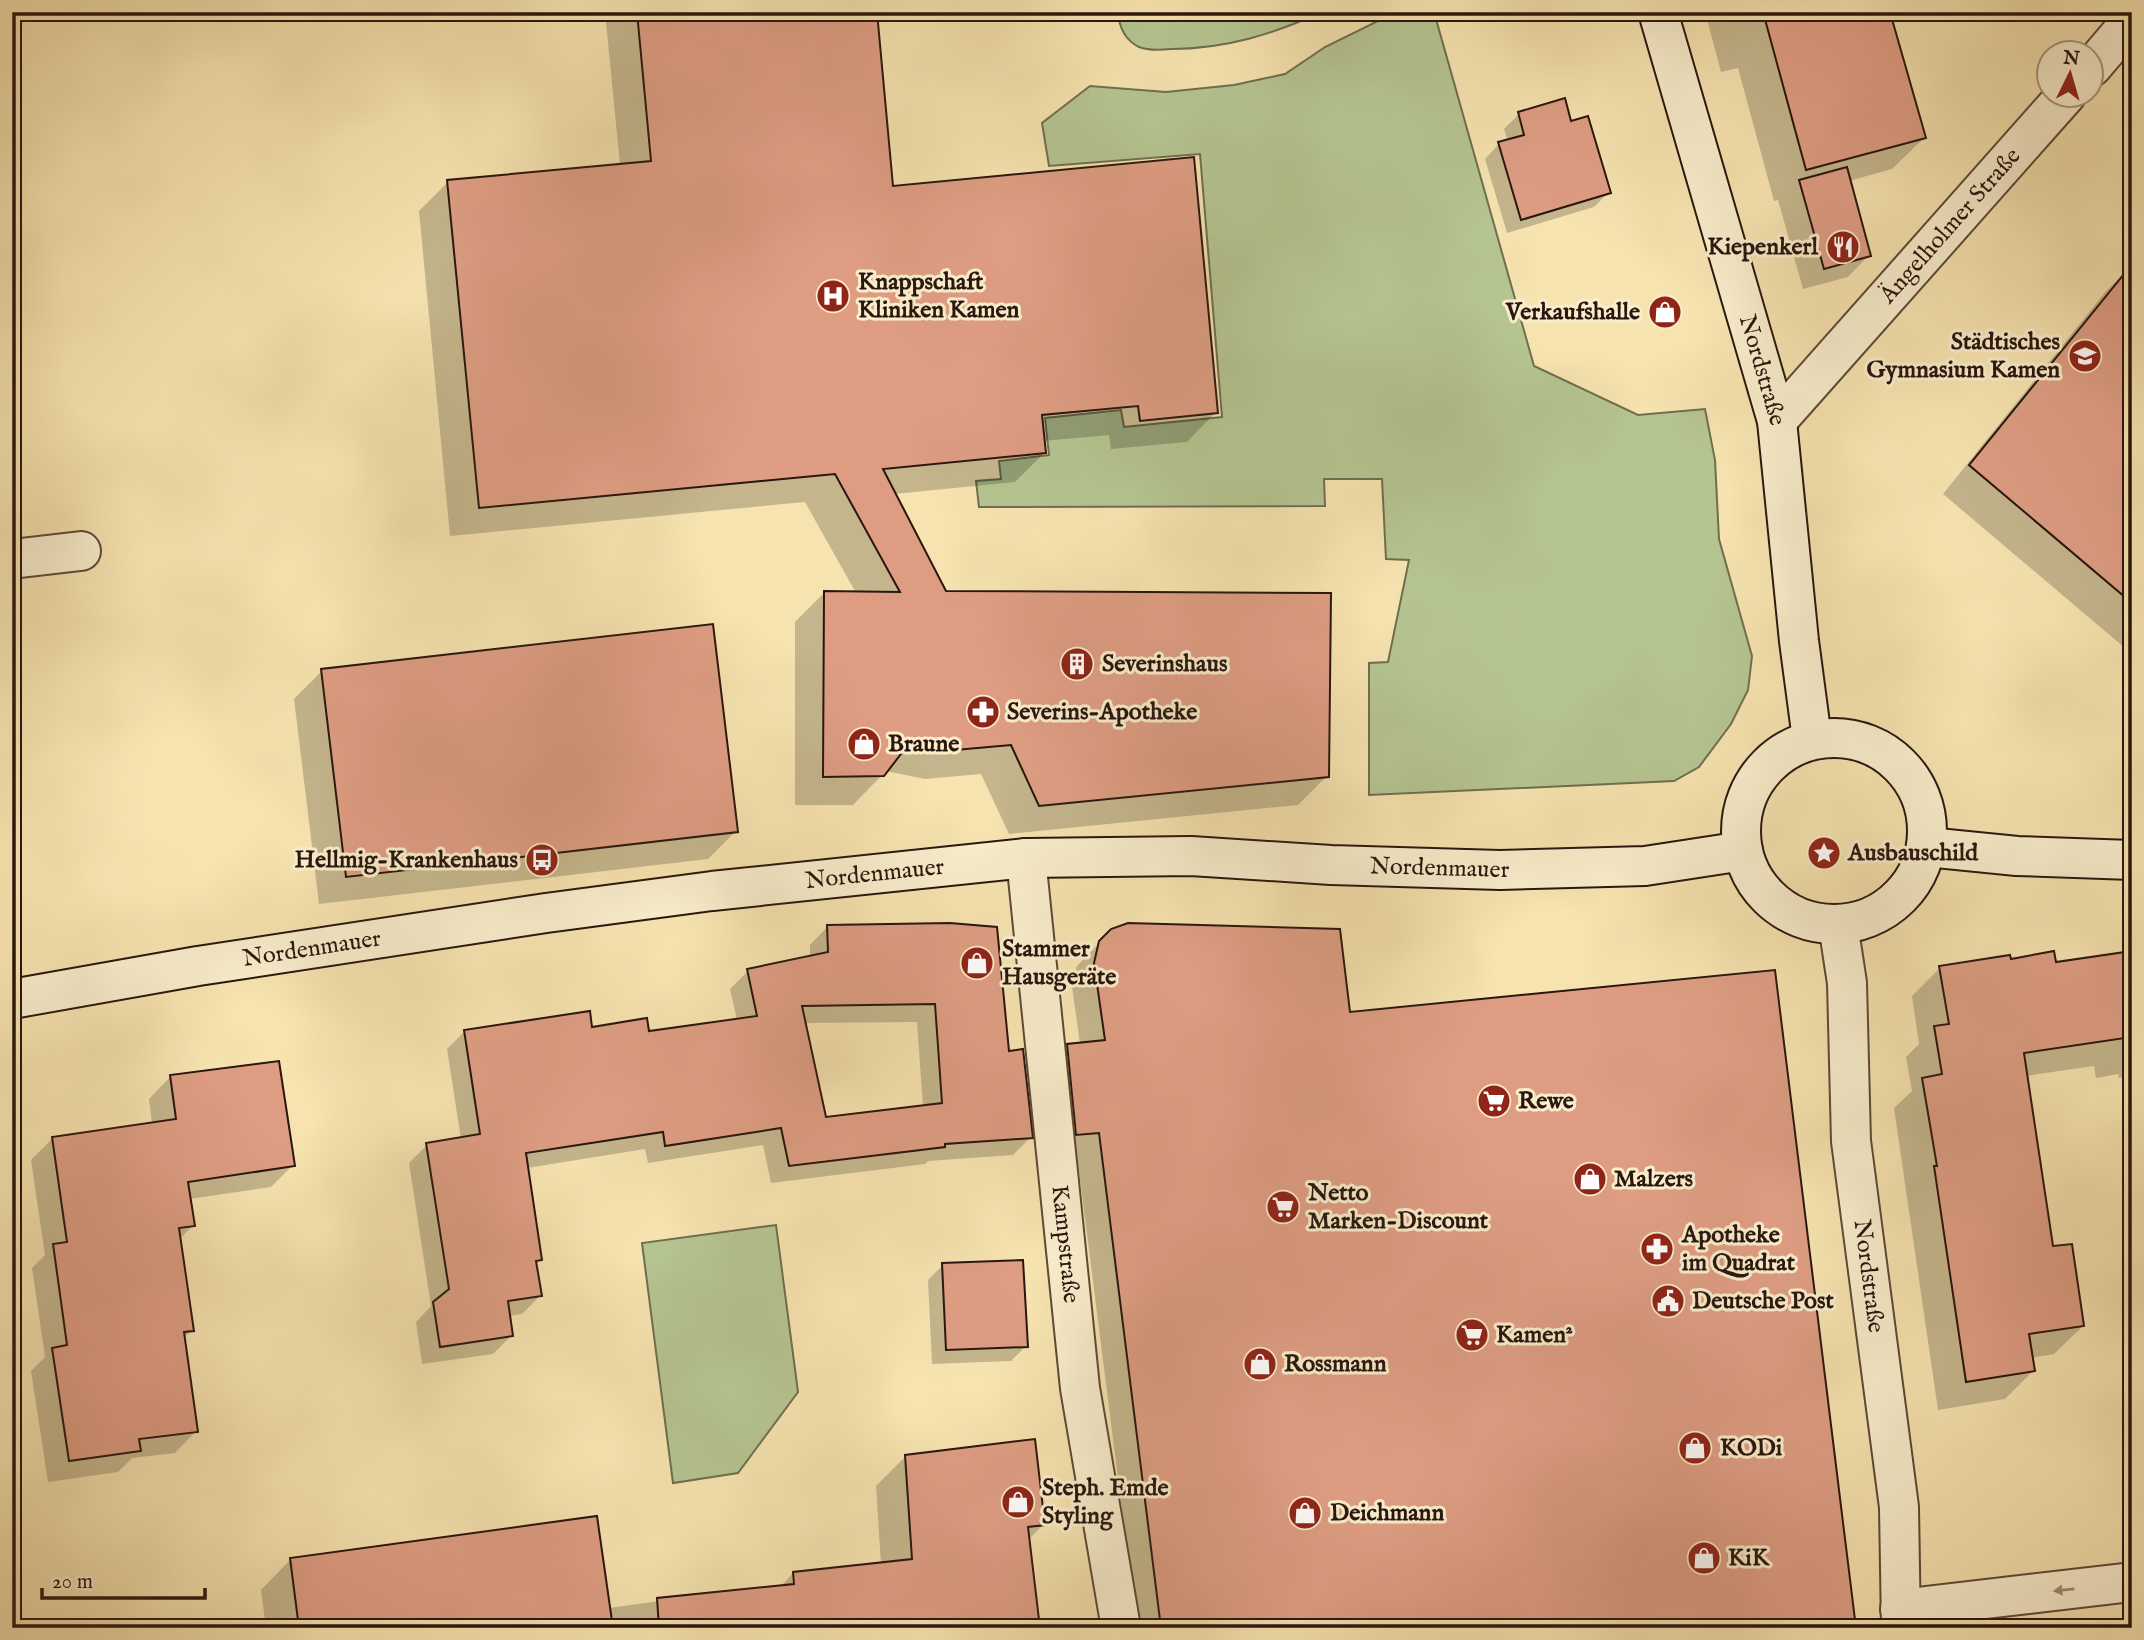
<svg xmlns="http://www.w3.org/2000/svg" width="2144" height="1640" viewBox="0 0 2144 1640" font-family="'IM FELL English',serif">
<style>
.green{fill:#b5c591;stroke:#6f6e50;stroke-width:2}
.shadow{fill:#0003;fill-rule:evenodd}
.building{fill:#de9d83;stroke:#29160e;stroke-width:2;fill-rule:evenodd}
.lines{fill:none;stroke-linecap:round;stroke-linejoin:round}
.street-casing{stroke:#5c4936;stroke-width:42}
.secondary-casing{stroke:#29160e;stroke-width:42}
.street{stroke:#f9edcc;stroke-width:38}
.secondary{stroke:#f9edcc;stroke-width:38}
.oneway{fill:#9b8c76}
.labels{text-anchor:middle;dominant-baseline:central;stroke-width:6;stroke-linejoin:round;paint-order:stroke}
.street-label{font-size:24px;fill:#29160e;stroke:#f9edcc}
.poi-label{font-size:24px;font-weight:bold;fill:#29160e;stroke:#f9edcc;text-anchor:start}
</style>
<rect width="100%" height="100%" fill="#f6e3b0"/>
<filter id="stains"><feTurbulence type="fractalNoise" baseFrequency=".00286" numOctaves="4"/><feColorMatrix values="0 0 0 0 .2 0 0 0 0 .09 0 0 0 0 .02 0 0 0 .5 -.17"/></filter>
<radialGradient id="worn" r=".72"><stop offset=".6" stop-color="#630" stop-opacity="0"/><stop offset="1" stop-color="#630" stop-opacity=".3"/></radialGradient>
<!-- green -->
<g class="green">
<path d="M1118 12H1322C1273 34 1226 49 1171 49 1161 50 1149 51 1139 47 1125 40 1119 27 1118 12Z"/>
<path d="M1396 12H1434L1534 366 1638 415 1705 409 1715 460 1719 539 1752 656 1748 690 1731 724 1699 767 1674 781 1369 795V663L1388 662 1409 560 1386 559 1382 479H1324L1325 506 979 507 976 481 1001 479 999 461 1049 455 1045 418 1121 410 1124 427 1222 417 1200 154 1049 166 1042 123 1090 86 1166 92 1234 85 1285 74 1325 47Z"/>
<path d="M776 1225 798 1392 738 1473 673 1483 642 1243Z"/>
</g>
<!-- shadow -->
<g class="shadow">
<path d="M605 12H875L892 188 1216 412 1187 442 1111 449 1109 435 1043 441 1044 453 1015 482 894 494 945 593 1327 776 1298 805 1009 834 981 774 925 779 886 771 853 805H795V622L824 593H856L805 502 450 536 419 211 448 182 620 165Z"/>
<path d="M1705 12H1889L1924 138 1892 169 1849 181 1869 255 1848 277 1803 289 1778 200 1774 201 1738 68 1721 72Z"/>
<path d="M1519 114 1570 123 1609 192 1594 207 1507 233 1485 159 1499 144 1508 141 1504 129Z"/>
<path d="M2132 187V208L2122 199Z"/>
<path d="M2132 266V654L1943 494 2106 291Z"/>
<path d="M322 671 736 831 708 859 319 904 294 699Z"/>
<path d="M828 926 1007 1053 1031 1137 1013 1155 928 1161 925 1164 771 1183 763 1145 648 1163 645 1149 527 1168 541 1259 535 1265 540 1296 522 1314 508 1316 511 1336 493 1354 422 1364 416 1322 431 1306 409 1163 427 1145 461 1139 447 1049 465 1031 591 1029 647 1033 737 1020 730 989 748 971 810 958V945ZM917 1022 923 1107 825 1119 804 1023Z"/>
<path d="M1112 930 1348 1014 1854 1628H1137L1077 1155 1054 1157 1045 1068 1068 1046 1080 1044 1072 986 1077 966Z"/>
<path d="M2132 954V1076L2119 1078 2118 1074 2096 1078 2094 1066 2026 1076 2052 1248 2083 1326 2054 1354 2031 1358 2034 1370 2005 1399 1938 1410 1894 1108 1912 1091 1906 1057 1919 1044 1912 996 1940 968 2009 961 2055 964Z"/>
<path d="M170 1077 293 1165 271 1187 189 1199 193 1225 179 1240 192 1330 183 1339 196 1431 175 1453 132 1458 118 1472 48 1482 31 1371 45 1357 32 1268 45 1255 31 1160 53 1138 152 1124 149 1099Z"/>
<path d="M943 1265 1026 1346 1011 1361 932 1364 928 1280Z"/>
<path d="M906 1456 1044 1524 1028 1540 1039 1628H266L261 1590 290 1560 609 1608 704 1595 780 1587 793 1573 881 1564 876 1486Z"/>
<path d="M2132 1617V1628H2032L2082 1622Z"/>
</g>
<!-- building -->
<g class="building">
<path d="M637 12H877L893 186 1194 157 1218 413 1140 421 1138 406 1042 415 1046 453 883 469 946 591 1331 593 1329 777 1039 806 1011 745 955 750 911 741 884 776 823 777 824 591 900 592 835 474 479 508 447 180 651 161Z"/>
<path d="M1763 12H1890L1926 138 1806 170Z"/>
<path d="M1565 98 1571 121 1588 116 1611 193 1521 220 1498 142 1524 135 1518 112Z"/>
<path d="M1847 167 1871 256 1824 269 1799 180Z"/>
<path d="M2132 264V603L1969 465Z"/>
<path d="M713 624 738 832 346 877 321 669Z"/>
<path d="M950 923 997 927 1009 1051 1023 1049 1033 1138 945 1144V1147L789 1166 781 1128 665 1146 663 1132 526 1153 542 1260 536 1261 542 1296 508 1301 513 1336 440 1347 433 1302 449 1289 426 1143 480 1134 464 1030 590 1011 592 1027 647 1018 649 1031 757 1016 747 969 828 952 827 925ZM935 1004 942 1103 826 1117 802 1006Z"/>
<path d="M1128 923 1340 929 1350 1012 1775 970 1856 1628H1161L1099 1133 1076 1135 1067 1044 1105 1040 1094 963 1099 941 1111 929Z"/>
<path d="M2054 951 2056 962 2132 951V1037L2024 1053 2053 1246 2072 1244 2084 1326 2029 1334 2035 1371 1966 1382 1934 1166H1937L1922 1078 1942 1074 1934 1026 1949 1024 1939 966 2010 955 2011 959Z"/>
<path d="M279 1061 295 1166 188 1182 195 1226 179 1228 194 1331 184 1332 198 1432 139 1439 141 1451 69 1461 52 1348 67 1345 53 1244 67 1242 52 1137 176 1119 170 1075Z"/>
<path d="M1023 1260 1028 1347 946 1350 942 1263Z"/>
<path d="M1035 1439 1045 1525 1028 1527 1040 1628H659L657 1598 794 1584 793 1572 912 1559 905 1455Z"/>
<path d="M597 1516 613 1628H299L290 1558Z"/>
</g>
<g class="lines">
<defs>
<g id="street">
<path d="M2092 67 2132 20"/>
<path id="s1" d="M1777 421 2067 94"/>
<path d="M12 559 81 551"/>
<path id="s2" d="M1026 858 1080 1388 1121 1628"/>
<path id="s3" d="M1838 924 1847 983 1851 1141 1899 1507 1901 1628"/>
<path d="M1900 1609 2132 1582"/>
</g>
<g id="secondary">
<path id="s4" d="M1658 12 1777 421 1799 641 1812 739"/>
<circle cx="1834" cy="831" r="93"/>
<path d="M1927 847 2017 856 2132 860"/>
<path id="s5" d="M12 999 198 966 546 913 712 891 1026 858 1191 856 1331 865 1500 870 1645 866 1743 851"/>
</g>
</defs>
<!-- street casing -->
<use href="#street" class="street-casing"/>
<!-- secondary casing -->
<use href="#secondary" class="secondary-casing"/>
<!-- street -->
<use href="#street" class="street"/>
<!-- secondary -->
<use href="#secondary" class="secondary"/>
</g>
<!-- one-way arrows -->
<defs><path id="oneway-solid" d="M-6-.8H1V-3.2L6.5 0L1 3.2V.8H-6Z" transform="scale(1.75)"/></defs>
<use class="oneway" href="#oneway-solid" transform="translate(2064 1590) rotate(174)"/>
<!-- icons -->
<defs>
<symbol id="restaurant-disc" viewBox="-11 -11 22 22"><circle r="9.5" fill="#8f2418" stroke="#f9edcc"/><path d="M-5-6h1v4h1v-4h1v4h1v-4h1v5L-1.5 .5V6h-2V.5L-5-1ZM5-6V6H3V1.5H1.5Q1.5-4 5-6Z" fill="#fff"/></symbol>
<symbol id="hospital-disc" viewBox="-11 -11 22 22"><circle r="9.5" fill="#8f2418" stroke="#f9edcc"/><path d="M-5-5h3v3.5h4V-5h3V5h-3V1.5h-4V5h-3Z" fill="#fff"/></symbol>
<symbol id="shop-disc" viewBox="-11 -11 22 22"><circle r="9.5" fill="#8f2418" stroke="#f9edcc"/><path d="M-5-2.5h2.3a2.7 3.5 0 0 1 5.4 0H5L5.5 6h-11ZM-1.5-2.5h3a1.5 2.3 0 0 0-3 0Z" fill="#fff"/></symbol>
<symbol id="school-disc" viewBox="-11 -11 22 22"><circle r="9.5" fill="#8f2418" stroke="#f9edcc"/><path d="M0-5L7-2L0 1L-7-2ZM-4 1L0 2.5L4 1V4Q0 6-4 4Z" fill="#fff"/></symbol>
<symbol id="building-disc" viewBox="-11 -11 22 22"><circle r="9.5" fill="#8f2418" stroke="#f9edcc"/><path d="M-4-6H4V6H1V3H-1V6H-4ZM-2.5-4.3h1.7v1.8h-1.7ZM.8-4.3h1.7v1.8H.8ZM-2.5-1h1.7V.8h-1.7ZM.8-1h1.7V.8H.8Z" fill="#fff"/></symbol>
<symbol id="pharmacy-disc" viewBox="-11 -11 22 22"><circle r="9.5" fill="#8f2418" stroke="#f9edcc"/><path d="M-2-6h4v4h4v4h-4v4h-4v-4h-4v-4h4Z" fill="#fff"/></symbol>
<symbol id="sight-disc" viewBox="-11 -11 22 22"><circle r="9.5" fill="#8f2418" stroke="#f9edcc"/><path d="M0-6L1.8-2.2L6-1.7L2.9 1.2L3.7 5.4L0 3.3L-3.7 5.4L-2.9 1.2L-6-1.7L-1.8-2.2Z" fill="#fff"/></symbol>
<symbol id="bus-disc" viewBox="-11 -11 22 22"><circle r="9.5" fill="#8f2418" stroke="#f9edcc"/><path d="M-5-6H5V4H4V6H2V4H-2V6H-4V4H-5ZM-3.5-4V0h7V-4ZM-3.5 1.2v1.5H-2V1.2ZM2 1.2v1.5H3.5V1.2Z" fill="#fff"/></symbol>
<symbol id="supermarket-disc" viewBox="-11 -11 22 22"><circle r="9.5" fill="#8f2418" stroke="#f9edcc"/><path d="M-6-5.5h2.5l.6 2H6L4.5 2H-2.5L-4.4-4H-6ZM-1.5 3.2a1.3 1.3 0 1 0 .1 0ZM3 3.2a1.3 1.3 0 1 0 .1 0Z" fill="#fff"/></symbol>
<symbol id="civic-disc" viewBox="-11 -11 22 22"><circle r="9.5" fill="#8f2418" stroke="#f9edcc"/><path d="M-.6-6.5H3V-4.5H.6V-3L4-1V1h2V6H-6V1h2V-1L-.6-3ZM-1.2 2.5V6h2.4V2.5Z" fill="#fff"/></symbol>
</defs>
<g fill-rule="evenodd">
<use href="#restaurant-disc" x="1824" y="228" width="38" height="38"/>
<use href="#hospital-disc" x="814" y="277" width="38" height="38"/>
<use href="#shop-disc" x="1646" y="293" width="38" height="38"/>
<use href="#school-disc" x="2066" y="337" width="38" height="38"/>
<use href="#building-disc" x="1058" y="645" width="38" height="38"/>
<use href="#pharmacy-disc" x="964" y="693" width="38" height="38"/>
<use href="#shop-disc" x="845" y="725" width="38" height="38"/>
<use href="#sight-disc" x="1805" y="834" width="38" height="38"/>
<use href="#bus-disc" x="523" y="841" width="38" height="38"/>
<use href="#shop-disc" x="958" y="944" width="38" height="38"/>
<use href="#supermarket-disc" x="1475" y="1082" width="38" height="38"/>
<use href="#shop-disc" x="1571" y="1160" width="38" height="38"/>
<use href="#supermarket-disc" x="1264" y="1188" width="38" height="38"/>
<use href="#pharmacy-disc" x="1638" y="1230" width="38" height="38"/>
<use href="#civic-disc" x="1649" y="1282" width="38" height="38"/>
<use href="#supermarket-disc" x="1453" y="1316" width="38" height="38"/>
<use href="#shop-disc" x="1241" y="1345" width="38" height="38"/>
<use href="#shop-disc" x="1676" y="1429" width="38" height="38"/>
<use href="#shop-disc" x="999" y="1483" width="38" height="38"/>
<use href="#shop-disc" x="1286" y="1494" width="38" height="38"/>
<use href="#shop-disc" x="1685" y="1539" width="38" height="38"/>
</g>
<g class="labels">
<!-- street labels -->
<g class="street-label">
<text stroke="none"><textPath href="#s1" startOffset="261">Ängelholmer Straße</textPath></text>
<text stroke="none"><textPath href="#s4" startOffset="373">Nordstraße</textPath></text>
<text stroke="none"><textPath href="#s5" startOffset="1438">Nordenmauer</textPath></text>
<text stroke="none"><textPath href="#s5" startOffset="872">Nordenmauer</textPath></text>
<text stroke="none"><textPath href="#s5" startOffset="304">Nordenmauer</textPath></text>
<text stroke="none"><textPath href="#s2" startOffset="388">Kampstraße</textPath></text>
<text stroke="none"><textPath href="#s3" startOffset="354">Nordstraße</textPath></text>
</g>
<!-- poi labels -->
<g class="poi-label">
<text x="1818" y="247" text-anchor="end">Kiepenkerl</text>
<text x="858" y="282">Knappschaft<tspan x="858" dy="28">Kliniken Kamen</tspan></text>
<text x="1640" y="312" text-anchor="end">Verkaufshalle</text>
<text x="2060" y="342" text-anchor="end">Städtisches<tspan x="2060" dy="28">Gymnasium Kamen</tspan></text>
<text x="1102" y="664">Severinshaus</text>
<text x="1007" y="712">Severins-Apotheke</text>
<text x="888" y="744">Braune</text>
<text x="1848" y="853">Ausbauschild</text>
<text x="518" y="860" text-anchor="end">Hellmig-Krankenhaus</text>
<text x="1002" y="949">Stammer<tspan x="1002" dy="28">Hausgeräte</tspan></text>
<text x="1518" y="1101">Rewe</text>
<text x="1614" y="1179">Malzers</text>
<text x="1308" y="1193">Netto<tspan x="1308" dy="28">Marken-Discount</tspan></text>
<text x="1682" y="1235">Apotheke<tspan x="1682" dy="28">im Quadrat</tspan></text>
<text x="1692" y="1301">Deutsche Post</text>
<text x="1496" y="1335">Kamen²</text>
<text x="1284" y="1364">Rossmann</text>
<text x="1720" y="1448">KODi</text>
<text x="1042" y="1488">Steph. Emde<tspan x="1042" dy="28">Styling</tspan></text>
<text x="1330" y="1513">Deichmann</text>
<text x="1728" y="1558">KiK</text>
</g>
</g>
<!-- margin -->
<rect width="2144" height="1640" fill="none" stroke="#f6e3b0" stroke-width="42"/>
<rect x="14" y="14" width="2116" height="1612" fill="none" stroke="#29160e" stroke-width="3.5"/>
<rect x="21" y="21" width="2102" height="1598" fill="none" stroke="#29160e" stroke-width="2"/>
<!-- north arrow -->
<g transform="translate(2070 74) rotate(5)"><circle r="33" fill="#f9edcc" stroke="#a69780" stroke-width="2"/>
<path d="M0-5L12 26L0 18L-12 26Z" fill="#8f2418"/>
<text y="-10" font-size="19" font-weight="bold" text-anchor="middle" fill="#29160e">N</text>
</g>
<!-- scale -->
<path d="M42 1588v10h163v-10" fill="none" stroke="#29160e" stroke-width="3.5"/>
<text x="52" y="1588" font-size="21" fill="#29160e" stroke="#f9edcc" stroke-width="5" paint-order="stroke">20 m</text>
<rect width="100%" height="100%" filter="url(#stains)"/>
<rect width="100%" height="100%" fill="url(#worn)"/>
</svg>
